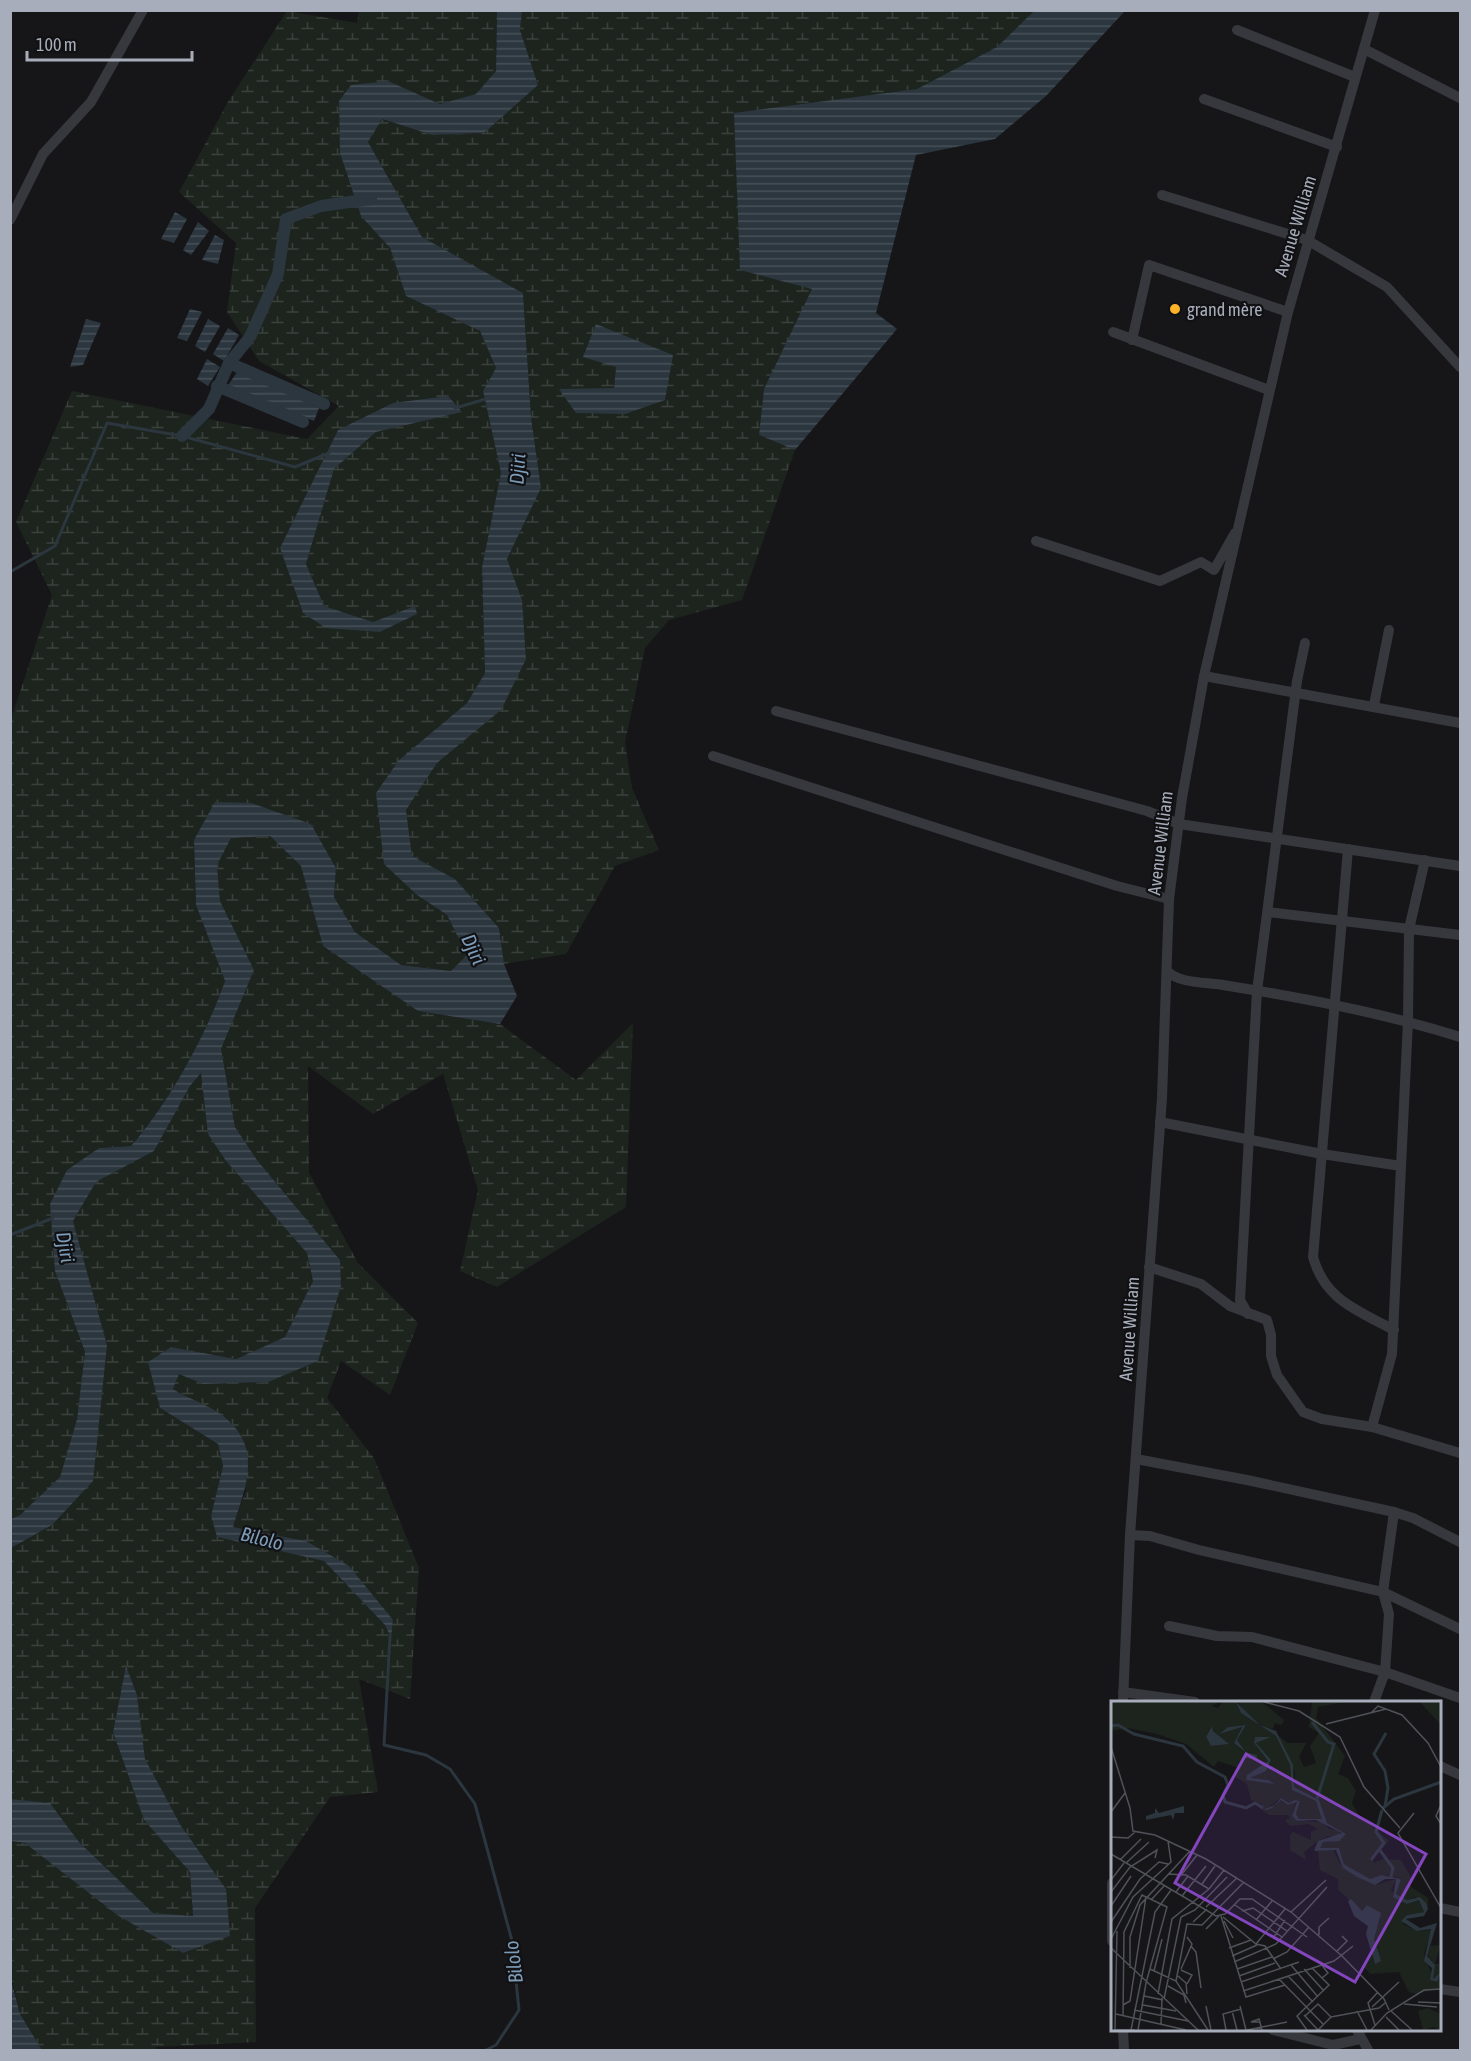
<svg xmlns="http://www.w3.org/2000/svg" width="1471" height="2061" viewBox="0 0 1471 2061" font-family="'Asap Condensed',sans-serif">
<style>
.wetland{fill:url(#wetland-marsh);fill-rule:evenodd}
.water{fill:url(#water-rules)}
.lines{fill:none;stroke-linecap:round;stroke-linejoin:round}
.stream{stroke:#2b363e;stroke-width:3}
.canal{stroke:#2b363e;stroke-width:12}
.minor{stroke:#37383e;stroke-width:10}
.poi-dot{fill:#ffb428;stroke:#111114;stroke-width:2}
.labels{text-anchor:middle;dominant-baseline:central;stroke-width:4.5;stroke-linejoin:round;paint-order:stroke}
.street-label{font-size:18px;fill:#a7adba;stroke:#111114}
.poi-label{font-size:18px;fill:#a7adba;stroke:#111114;text-anchor:start}
.water-label{font-size:20px;font-style:italic;fill:#7c9cb8;stroke:#111114}
.inset-river{fill:none;stroke:#2b363e;stroke-width:3}
.inset-road{fill:none;stroke:#505259;stroke-width:1.5}
.view{fill:#8446be;fill-opacity:0.15;stroke:#8446be;stroke-width:3}
.inset-edge{fill:none;stroke:#a7adba;stroke-width:3}
</style>
<defs>
<pattern id="wetland-marsh" width="20" height="14" patternUnits="userSpaceOnUse" patternTransform="scale(1.5)"><rect width="20" height="14" fill="#1c241d"/><path d="M1 5h8M5 5V1M11 12h8M15 12V8" fill="none" stroke="#3a413c"/></pattern>
<pattern id="water-rules" width="6" height="5" patternUnits="userSpaceOnUse" patternTransform="scale(1.5)"><rect width="6" height="5" fill="#2b363e"/><path d="M0 2.5h6" fill="none" stroke="#475058"/></pattern>
</defs>
<rect width="100%" height="100%" fill="#161619"/>
<!-- wetland -->
<g class="wetland">
<path d="M287 11 357 23 359 11H497L496 72 476 94 440 104 387 81 340 153 361 215 390 248 406 296 480 331 496 368 483 391 501 473 482 567 485 673 467 703 399 760 417 895 447 915 468 955 451 971 401 965 355 932 334 897 336 868 311 824 194 840 196 905 225 981C204 1039 171 1099 131 1146L99 1148 67 1170 55 1271 85 1353 77 1419 60 1477 20 1515 11 1519 10 722 52 595 16 522 72 391 307 439 339 406 259 361 227 312 236 243 179 192 229 100ZM461 412 376 432 334 469 306 564 324 606 373 622 415 606 416 614 380 632 303 613 281 548 338 430Z"/>
<path d="M522 11H1034L997 47 917 89 734 114 813 289 764 389 759 435 795 450 742 600 669 620 645 648 625 742 632 788 659 850 615 866 566 954 504 964 499 928 455 879 412 856 406 810 437 763 501 710 522 600 507 559 541 488 531 417 523 293 422 237 368 142 381 119 432 135 484 133 538 85 520 30ZM616 367 625 414 560 390 614 389Z"/>
<path d="M270 836 301 866 323 946 418 1011 500 1024 576 1080 633 1023 626 1207 497 1287 460 1271 478 1190 443 1074 373 1114 308 1066 309 1173 358 1263 418 1323 390 1395 341 1361 327 1398 374 1458 419 1568 410 1699 359 1679 378 1792 330 1797 255 1908 256 2042 156 2047 157 2050H42L20 2014 11 1976V1841L25 1843 117 1915 183 1953 230 1936 181 1826 144 1759 137 1695 126 1667 113 1732 144 1820 190 1872 193 1916 153 1913 79 1842 50 1803 11 1799V1548L52 1525 107 1345 73 1221 96 1182 154 1151 190 1086 202 1072 226 1161 307 1253 313 1281 286 1337 236 1359 171 1347 160 1408 218 1444 223 1466 211 1516 217 1537 324 1561 385 1625 390 1637 393 1620 306 1541 233 1527 246 1490 229 1421 173 1389 179 1373 203 1384 268 1382 340 1260 257 1160 235 1127 221 1049 254 970 220 901 217 865 231 837Z"/>
</g>
<!-- water -->
<g class="water">
<path d="M497 11H522L520 30 538 85 484 133 432 135 382 119 368 142 422 237 523 293 531 417 541 488 507 559 522 600 526 659 501 710 437 763 406 810 412 856 455 879 499 928 504 964 517 996 500 1024 418 1011 323 946 301 866 270 836 231 838 217 865 220 901 254 970 221 1049 235 1127 257 1160 340 1260 341 1286 318 1361 268 1382 203 1384 179 1374 173 1389C190 1400 216 1407 230 1422 262 1453 244 1491 233 1527L306 1541 349 1566 393 1620 391 1638 385 1625 324 1561 217 1537 211 1516 223 1466 218 1444 160 1408 148 1362 171 1347 236 1359 285 1337 313 1281 307 1253 226 1161 208 1134 201 1073 190 1086 154 1151 96 1182 73 1221 107 1345 93 1481 52 1525 11 1548V1519L20 1515 60 1477 77 1419 85 1352 55 1271 50 1204 67 1170 99 1148 131 1146C170 1101 205 1037 225 981L196 905 194 840 215 802 251 803 311 824 336 868 334 897 355 932 401 965 451 971 467 955 447 915 417 895 384 864 376 793 399 760 467 703 485 673 482 567 501 473 483 391 496 368 480 331 406 296 390 248 361 216 340 153 339 101 351 85 388 81 440 104 476 94 496 71Z"/>
<path d="M1034 11H1125L1046 96 995 139 916 155 876 313 897 329 795 450 759 435 764 389 812 289 740 270 734 113 917 89 997 47Z"/>
<path d="M175 212 187 219 174 243 161 239Z"/>
<path d="M198 222 209 231 191 255 183 250Z"/>
<path d="M215 235 224 240 218 264 202 260Z"/>
<path d="M190 309 202 312 187 341 177 338Z"/>
<path d="M86 319 101 323 83 365 70 367Z"/>
<path d="M208 319 220 326 205 352 195 346Z"/>
<path d="M596 324 673 355 665 400 625 414 576 413 559 389 614 388 616 367 583 357Z"/>
<path d="M228 328 239 335 224 361 213 354Z"/>
<path d="M207 359 220 367 208 386 197 379Z"/>
<path d="M237 372 319 408 314 421 227 387Z"/>
<path d="M448 396 462 412 376 432 334 469 306 564 324 606 373 622 415 606 417 614 380 632 326 628 303 613 280 548 338 430 393 403Z"/>
<path d="M126 1666 137 1695 145 1759 181 1826 226 1889 230 1936 183 1953 117 1915 25 1843 11 1841V1799L50 1803 79 1842 153 1913 193 1916 190 1872 144 1820 113 1732Z"/>
<path d="M10 1976 20 2014 42 2050H11Z"/>
</g>
<g class="lines">
<!-- stream -->
<g class="stream">
<path d="M455 408 486 399"/>
<path d="M10 572 55 546 107 423 182 436 295 467 329 453"/>
<path d="M10 1235 53 1218"/>
<path d="M390 1636 384 1745 426 1755 450 1769 475 1804 512 1941 519 2010 496 2045 486 2050"/>
</g>
<!-- canal -->
<g class="canal">
<path d="M229 363 324 404"/>
<path d="M217 386 303 422"/>
<path d="M182 436 209 409 229 363 250 337 278 274 286 219 321 206 371 199"/>
</g>
<!-- minor -->
<g class="minor">
<path d="M1237 30 1355 77"/>
<path d="M1364 49 1460 98"/>
<path d="M1204 99 1337 147"/>
<path d="M1162 195 1307 240 1387 287 1460 367"/>
<path d="M10 220 43 154 91 102 143 10"/>
<path d="M1113 332 1269 390"/>
<path d="M1132 340 1149 265 1288 312"/>
<path d="M1036 541 1160 581 1201 562 1214 570 1235 533"/>
<path d="M1204 676 1460 723"/>
<path d="M1374 705 1389 630"/>
<path d="M776 711 1147 811 1179 824 1460 866"/>
<path d="M713 756 1117 886 1169 899"/>
<path d="M1348 849 1313 1257C1325 1300 1357 1310 1394 1330"/>
<path d="M1268 912 1460 935"/>
<path d="M1167 971C1180 984 1206 982 1223 985 1303 998 1384 1013 1460 1037"/>
<path d="M1160 1122 1322 1154 1401 1166"/>
<path d="M1149 1267 1201 1284 1230 1306 1267 1320 1271 1335V1356L1277 1375 1303 1412 1322 1419 1372 1427 1460 1453"/>
<path d="M1248 1314 1240 1300 1257 991 1297 681 1305 643"/>
<path d="M1372 1427 1392 1354 1408 1021 1409 929 1425 860"/>
<path d="M1136 1459 1247 1480 1394 1512 1413 1518 1460 1542"/>
<path d="M1130 1535 1150 1536 1199 1550 1383 1592 1460 1629"/>
<path d="M1169 1626 1217 1636 1252 1637 1385 1672 1460 1698"/>
<path d="M1123 1692 1195 1702"/>
<path d="M1123 1702 1130 1535 1162 1098 1169 899 1182 798 1204 676 1288 312 1375 10"/>
<path d="M1374 1702 1385 1672 1389 1614 1383 1592 1394 1512"/>
<path d="M1440 1766 1460 1775"/>
<path d="M1112 1883V1941"/>
<path d="M1440 1908 1460 1912"/>
<path d="M1440 1989 1460 1992"/>
<path d="M1123 2030 1124 2050"/>
<path d="M1273 2030 1333 2045 1360 2039"/>
<path d="M1357 2030 1368 2050"/>
</g>
</g>
<!-- markers -->
<circle class="poi-dot" cx="1175" cy="309" r="6"/>
<g class="labels">
<!-- street labels -->
<g class="street-label">
<text transform="translate(1295 226) rotate(-73)">Avenue William</text>
<text transform="translate(1160 843) rotate(-83)">Avenue William</text>
<text transform="translate(1129 1329) rotate(-86)">Avenue William</text>
</g>
<!-- poi labels -->
<g class="poi-label">
<text x="1187" y="309">grand mère</text>
</g>
<!-- water labels -->
<g class="water-label">
<text transform="translate(517 469) rotate(-86)">Djiri</text>
<text transform="translate(474 949) rotate(65)">Djiri</text>
<text transform="translate(66 1247) rotate(80)">Djiri</text>
<text transform="translate(262 1538) rotate(14)">Bilolo</text>
<text transform="translate(513 1962) rotate(-97)">Bilolo</text>
</g>
</g>
<!-- overview -->
<g transform="translate(1111 1701)">
<rect width="330" height="330" fill="#161619"/>
<path d="M0 1H108L101 5 107 7 112 1H125L130 12 165 35 179 64 181 89 205 100 212 118H188L185 113 189 100 185 99 178 102 170 97 154 108 170 99 177 104 185 101 181 114 186 120 213 121 218 128 229 130V136L217 135 207 140 193 151 195 159 179 149V134L182 131 200 139V131L207 128 198 123 179 125 174 119 179 117 177 114H158L147 106 151 103 140 99 136 83 124 76 128 67 107 60 103 66 75 43 46 33 17 27 0 30ZM135 24 126 39 135 51 146 54V59L133 57 134 52 123 42 131 25 109 32 117 26ZM101 25 102 30 117 43 100 45 95 36ZM144 36H159L145 42 159 60 155 70 138 77 158 79 162 83 135 79 136 74 157 60 143 42ZM128 1H151L173 19 171 24 164 22 162 28 153 26 131 9ZM201 1H232L207 6 205 17 234 55 227 73 237 77 245 90 241 102 247 113 278 140 262 158 263 162 271 158 290 159 301 178 296 183 317 197V208L304 196 296 199 285 193 290 177 270 174 259 178 233 163 228 147H209L211 141 223 140 235 133 216 122 208 99 183 86 184 72 169 40 168 35 177 42H195L188 56 193 66 205 62 199 45 208 32 198 26ZM309 1H330V24ZM221 147 229 162 246 176 264 184 285 178 280 189 288 197 296 203 308 199 313 211 295 214 292 223 307 230 321 229 313 253 324 282 330 274V287L305 293 298 291 288 271 259 273 254 267 261 254 264 263 263 229 270 212 251 210 227 189V178L209 169 207 150ZM330 244 324 263H330V271L322 278 324 264 316 254 319 245ZM317 307 330 313 329 329 323 326 312 329 307 310Z" fill="#1c241d" fill-rule="evenodd"/>
<path d="M125 1 149 24 165 30 182 64 183 86 208 99 216 122 235 133 228 140 212 141 209 147H228L233 163 259 178 270 174 290 178 285 193 296 199 309 196 315 202 317 208 313 215 295 218 309 227 326 222 316 255 324 264 322 278 330 271 326 281 319 279 321 267 313 260 320 228 306 230 290 220 296 214 313 211 308 199 296 203 282 196 285 178H274L264 184 246 176 232 167 225 149 203 150 207 140 231 132 205 119 186 120 181 115 186 101 177 104 170 99 161 107 155 109 153 108 163 105 170 97 178 102 184 99 189 100 185 113 188 118H211L205 100 181 89 179 64 165 35 130 12ZM135 24 126 39 135 51 146 54V59L133 57 134 51 123 42 131 26 108 33 117 26ZM101 25 102 30 118 43 100 45 95 36ZM144 36H160L145 42 160 59 155 70 139 77 158 79 163 83 135 79 136 74 157 60 143 42ZM73 105V112H64L62 119 60 114 35 119V115L44 112V107L48 112ZM240 198 251 210 256 204 270 212 263 238 270 260 264 263 255 233 257 225 243 215 237 200Z" fill="#2b363e"/>
<path class="inset-river" d="M201 21 217 41 223 43 206 98M0 25 7 24 23 33 72 45 86 61 114 76 117 84 112 94 114 101 135 107 144 102 152 107M274 105 277 87 274 70 263 53 275 32M272 107 283 98 330 81M268 148 282 167 280 176M260 159 273 142 265 131 271 109"/>
<path class="inset-road" d="M153 1 188 10 229 36 253 86 289 127M260 12 267 5 291 14 317 42 330 66M215 23 275 8M0 46 19 107 22 130 44 134 95 158 180 211 231 255 273 298 278 309M330 104 325 115 330 123M0 111 14 92M303 112 287 132 330 207M0 136 17 137 24 131M0 153 105 215 114 213 129 198H141L196 236M9 159 30 138M15 162 38 141M57 173 75 174 98 188M71 173 86 154M0 179 13 162M91 183 104 165M0 191 19 166 46 149 44 157M65 191 77 175M71 195 95 165M40 199 53 185M124 204 171 236M0 205 20 175M95 206 126 177M131 210 142 207 176 230M180 211 215 179M110 215 135 296 174 284M70 216 84 209 116 176M112 216 145 243 154 245 170 268M145 219 161 200M113 220 122 237M0 221 29 178 48 161 57 163M82 221 96 208M95 228 108 215M208 234V226L218 217M162 237 174 219M0 238 22 196 60 161 57 140M145 243 174 208M80 245 85 251 90 287M0 247 87 329M118 247 140 239M226 250 236 240 231 235M121 255 146 244M162 258 176 251 198 226M123 261 165 243 216 186M210 263 217 272 211 277M180 264 207 296M19 267V236L29 204 79 150M39 268 65 280 97 329M70 268 81 243 76 236M126 268 161 256M193 268 213 290M70 269 81 274 76 283M43 270 51 238M67 275 75 282 76 293M128 275 164 262M177 275 202 301M168 278 212 323M65 280 76 223 91 224 133 181M130 281 188 261M57 285 73 294 75 302M132 290 223 260 242 245M47 293 61 218 98 188 113 169M33 295 52 299M53 298 70 216M307 301 330 302M293 303 326 306M12 304 19 300 35 196M32 304 65 310M95 305 100 329M129 305 135 329M261 306 288 281M23 309 77 320M121 310 126 329M246 310 256 329M280 310 301 329M5 313 75 329M193 314 207 329M12 315 13 231 31 194 56 206 35 282 27 329M194 315 207 303 220 316 268 307 274 302M275 316 288 329M149 321H140L148 318 151 329M50 323 51 297M264 324 257 302 267 291M4 329 6 230M4 329H24M20 329 44 211 60 189M115 329 112 313 130 308M136 329 176 321M196 329 186 315 218 284 201 267M207 329 220 316M260 329 276 312 313 289 330 288"/>
<path class="view" d="M135 53 315 153 244 281 64 182Z"/>
<rect width="330" height="330" class="inset-edge"/>
</g>
<!-- border -->
<rect width="1471" height="2061" fill="none" stroke="#a7adba" stroke-width="24"/>
<!-- scale -->
<path d="M27 51v9h165v-9" fill="none" stroke="#a7adba" stroke-width="3"/>
<text x="36" y="51" font-size="18" fill="#a7adba" stroke="#111114" stroke-width="4.5" paint-order="stroke">100 m</text>
</svg>
